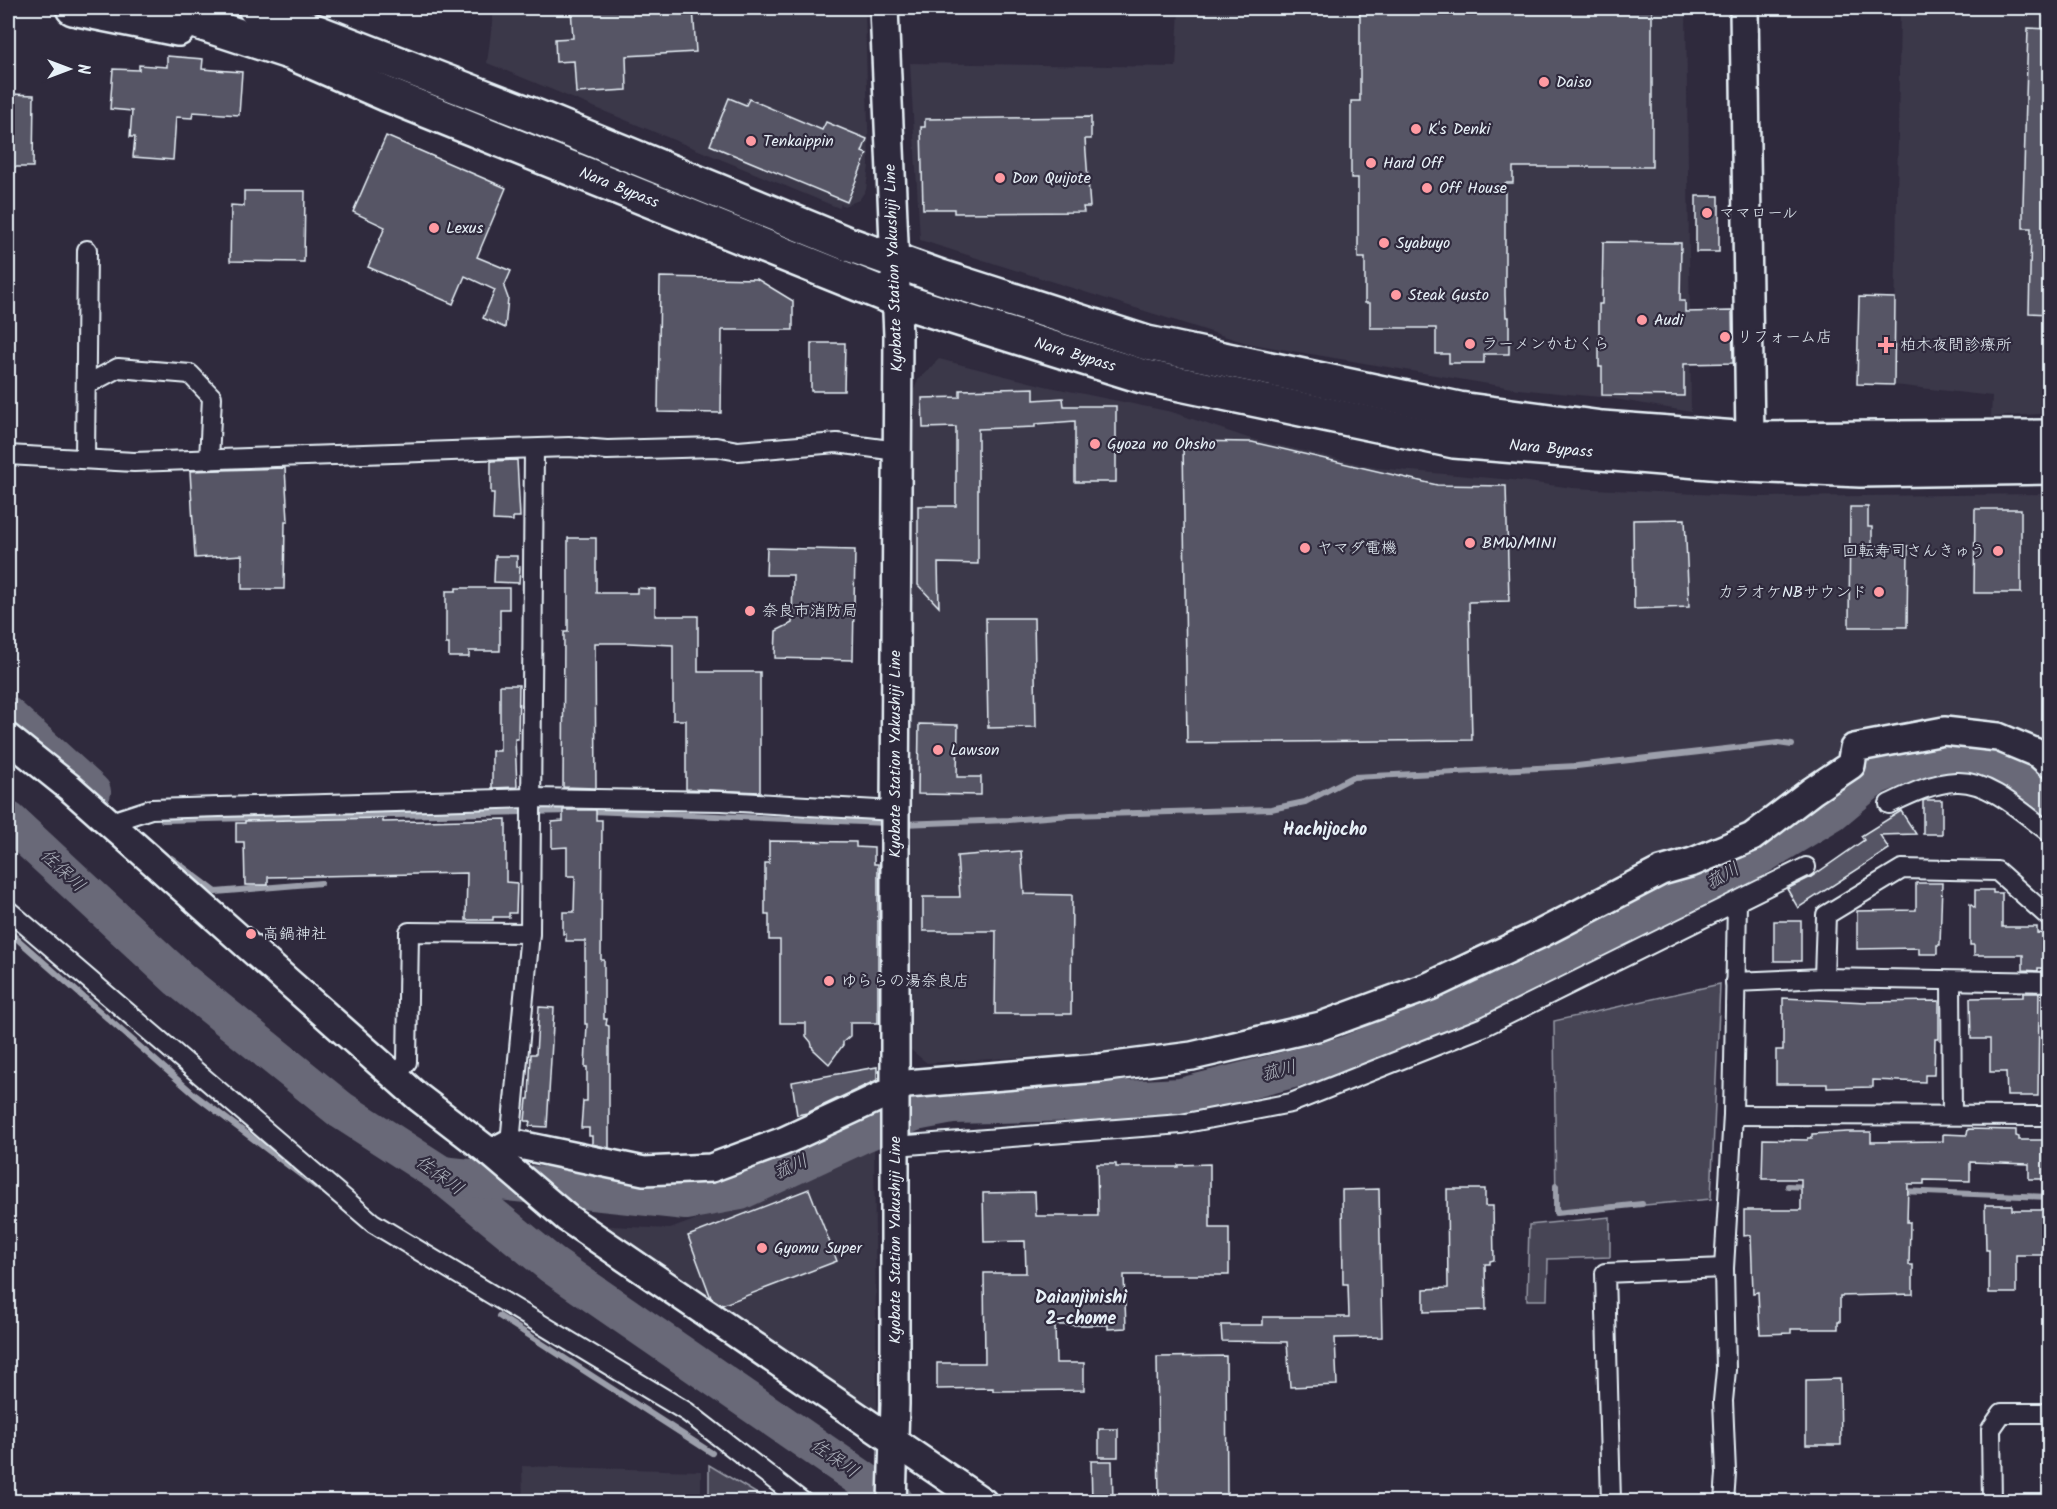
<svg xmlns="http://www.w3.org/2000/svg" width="2057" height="1509" viewBox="0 0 2057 1509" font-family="Kalam,'Klee One',sans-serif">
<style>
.built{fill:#3b3749}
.green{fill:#464455;stroke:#979aa6;stroke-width:1.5}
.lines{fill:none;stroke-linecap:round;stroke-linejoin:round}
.stream{stroke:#9c9fab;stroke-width:6}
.river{stroke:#696978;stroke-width:38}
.building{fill:#575565;stroke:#e8f1f8;stroke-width:1.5}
.street-casing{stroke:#e8f1f8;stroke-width:22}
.secondary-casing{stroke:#e8f1f8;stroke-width:32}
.highway-casing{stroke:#e8f1f8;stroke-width:38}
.street{stroke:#2f2a3d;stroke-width:18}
.secondary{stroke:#2f2a3d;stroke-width:27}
.highway{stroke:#2f2a3d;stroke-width:33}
.poi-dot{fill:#ff9aa2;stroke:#2f2a3d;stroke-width:2}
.labels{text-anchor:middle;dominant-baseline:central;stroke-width:4.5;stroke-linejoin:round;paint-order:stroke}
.poi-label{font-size:16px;fill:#e8f1f8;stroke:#2f2a3d;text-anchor:start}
.street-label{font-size:16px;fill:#e8f1f8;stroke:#2f2a3d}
.neighbourhood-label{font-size:18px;font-weight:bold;fill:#e8f1f8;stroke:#2f2a3d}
.water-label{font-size:18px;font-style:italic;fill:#afb4be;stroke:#2f2a3d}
</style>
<rect width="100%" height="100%" fill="#2f2a3d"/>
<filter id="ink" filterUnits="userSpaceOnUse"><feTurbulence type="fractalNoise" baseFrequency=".0167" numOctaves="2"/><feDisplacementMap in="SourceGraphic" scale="12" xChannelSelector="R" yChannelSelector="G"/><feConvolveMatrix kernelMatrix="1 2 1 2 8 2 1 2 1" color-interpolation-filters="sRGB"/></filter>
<g filter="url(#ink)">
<!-- built -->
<g class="built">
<path d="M494 8H865L869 165 866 190 859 200 844 206 841 204 839 208 487 63Z"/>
<path d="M1179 8H1686L1691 412 1609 398 1518 389 1246 343 920 240 910 63 1176 67Z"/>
<path d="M1900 8H2049L2050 340 2041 341 2040 414 1991 417 1992 396 1894 385Z"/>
<path d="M939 359 1045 386 1172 412 1248 438 1377 468 1513 480 1573 488 1760 497 2049 494V751L2008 731 1842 761 1763 819 1655 862 1448 963 1279 1025 1168 1048 927 1063 911 1050 912 394 918 380Z"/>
<path d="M874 1145 877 1411 849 1398 592 1225 670 1229 781 1188Z"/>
<path d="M522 1466 701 1471V1501H523Z"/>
</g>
<!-- green -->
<g class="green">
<path d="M1720 984 1711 1199 1556 1213 1554 1021Z"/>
<path d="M1610 1217V1257L1548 1259 1547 1300H1527L1529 1225Z"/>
<path d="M709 1465 769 1501H709Z"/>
</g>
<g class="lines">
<!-- stream -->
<g class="stream">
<path d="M590 811 888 823"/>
<path d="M163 820 571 811"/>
<path d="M902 824 1009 820 1070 815 1271 809 1305 802 1353 777 1577 766 1778 743 1792 745"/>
<path d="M171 858 216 892 321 883"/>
<path d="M8 931 195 1095 321 1190"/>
<path d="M1556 1186V1213L1642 1204"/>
<path d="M1788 1186 1809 1187"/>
<path d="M1900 1191 2050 1197"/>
<path d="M499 1316 712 1453"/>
</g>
<!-- river -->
<g class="river">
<path d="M8 716 92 792"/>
<path d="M8 820 179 979 341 1110 442 1175 552 1265 895 1502"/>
<path d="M442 1175 686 1201 740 1191 862 1134 915 1112 952 1105 1083 1102 1181 1097 1344 1056 1437 1018 1628 923 1710 886 1832 812 1875 776 1933 754 1979 755 2027 781 2050 797"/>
</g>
</g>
<!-- building -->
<g class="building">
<path d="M571 8H693L696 52 626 56 627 90 576 93 574 61 556 62 555 39 573 38Z"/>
<path d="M1360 8H1652V167H1513V183H1505V295L1506 317H1509V354H1484V363H1449V354H1436V328H1370V303H1365V258H1358V178H1351V101H1360Z"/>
<path d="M2028 28 2049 29V314L2029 313 2031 228H2023V205Z"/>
<path d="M167 56 203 59 202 69 242 72 239 115 193 112 192 118 176 117 173 160 133 157 135 137H130L132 111 110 109 113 69 139 70V65L167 67Z"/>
<path d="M11 94 34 95 33 167H10Z"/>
<path d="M729 98 746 105 749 99 822 130 826 122 867 139 862 152 867 154 847 202 710 145Z"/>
<path d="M1091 117V139H1085L1090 207H1083L1084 212 954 213V209H923L921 127H925V119Z"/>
<path d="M386 136 506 188 477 257 511 271 504 287 508 298 505 328 483 318 495 290 465 276 453 304 368 267 385 227 353 212Z"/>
<path d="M244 191H305L304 262 230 261 231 205 244 206Z"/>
<rect x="1696" y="196" width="23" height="56"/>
<path d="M1603 242 1681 243 1680 301H1685V312L1732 311 1733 363 1684 364V396L1602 395V367H1599V304H1602Z"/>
<path d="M660 277 757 279 793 301V330H722L721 413 658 412Z"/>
<path d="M1859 297 1895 298 1894 385 1857 384Z"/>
<path d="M811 343H845L844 391H811Z"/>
<path d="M1034 388V400L1063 398 1064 406H1116V482H1075V421L1035 424V427L978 429V564L938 563 939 607 918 585V506H956V427L923 428 922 398 960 397V390Z"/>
<path d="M1183 441 1252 442 1437 485 1506 486 1509 601 1469 602 1472 740 1187 743Z"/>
<path d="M517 460 520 517H513V521L493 520 494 493H491V461Z"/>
<path d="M285 468 288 521H285L284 589H242V555L195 558 190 471Z"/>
<path d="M1850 507H1868V527H1872V546H1908L1907 627H1849Z"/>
<path d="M1975 509H2021V593H1974Z"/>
<path d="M1685 519 1689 607 1634 609 1633 520Z"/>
<path d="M568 538H596V593H637V588L655 589V616H698V672H760V792L686 789V720H673V645L628 643H595L596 788 563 787 564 632H568Z"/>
<path d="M767 548 855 550 853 660 775 658 776 631 792 623 793 575H766Z"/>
<path d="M495 556H517V567H520L519 583 494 582Z"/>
<path d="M456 588H509V609H500V651H469V657H449V644H446V591H456Z"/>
<path d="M986 618H1034L1036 727 988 728Z"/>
<path d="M500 685H519L518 739H515L517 787 492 788V751H500Z"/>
<path d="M919 724 958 725 957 777H981V795L918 794Z"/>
<path d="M1925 800H1942V834H1923V801Z"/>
<path d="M563 810H596V820H602L601 960H604V1019H607L606 1025 609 1026V1148L592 1144V1136H589V1128H581L583 1101H587V1067H585L587 1024H585V941H566V934H563V912H574L575 876H567V847L552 848V822L563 821Z"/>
<path d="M1901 811 1916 834 1880 835 1889 849 1798 908 1787 889 1811 877 1864 840 1861 836Z"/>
<path d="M383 818V822L506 819V882L517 883 516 913H509V917H493V920H466L467 873 268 877V885H245L244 842H236V823H245V821Z"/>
<path d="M769 841 856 842V847L874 848V864H878V1023H850V1036L843 1042V1045L829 1064 813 1049 811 1042 806 1036V1023H780V940H769V915H765V863H769Z"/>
<path d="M1021 851 1024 894 1072 895 1071 1014H995L996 931H923V897H960L957 856Z"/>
<path d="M1916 883H1942L1940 945H1937V954H1919V948L1857 949V911L1916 910Z"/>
<path d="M1975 890H1993V893H2002V927H2037V933L2048 934 2049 968H2038V971L2023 970V955H1974V945H1970V904L1975 908Z"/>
<rect x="1774" y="921" width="27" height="40"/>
<path d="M2023 993H2039L2038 1096H2007L2006 1072H1990V1039H1971L1970 998 2023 997Z"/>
<path d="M1783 998 1866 1002 1939 1001V1039H1935L1934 1075H1925V1082L1873 1080V1087L1827 1088V1084H1776V1050H1783Z"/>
<path d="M539 1007 554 1008 547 1127 529 1126 530 1121H525L527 1099H529L531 1054H536Z"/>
<path d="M877 1067V1080L807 1113 797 1115 792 1082Z"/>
<path d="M1968 1129 2016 1130V1136L2019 1137V1140H2049V1179H2029V1164L1970 1162V1181L1924 1180V1184H1908L1907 1222H1910L1909 1265H1913V1294L1840 1296V1322H1838V1329H1791V1333L1760 1334 1758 1292 1753 1293 1751 1235 1744 1236V1210H1801V1179H1762L1763 1139 1808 1140V1138H1812V1134L1847 1132H1871V1142L1943 1141V1134L1967 1135Z"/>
<path d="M1097 1164H1116V1167H1178V1165L1210 1164V1228H1229V1275H1124L1126 1328 1108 1329V1325H1055L1056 1363H1084V1390L993 1391V1388L937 1389V1363H985L984 1273H1026L1025 1241 984 1242 983 1193 1035 1192 1036 1216H1098Z"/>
<path d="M809 1189 837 1261 722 1305 711 1298 688 1236Z"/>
<path d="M1379 1189 1382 1337 1335 1338 1337 1385 1290 1387 1287 1342 1222 1341 1221 1325H1263V1317H1349L1348 1284H1343L1342 1190Z"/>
<path d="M1447 1189H1485V1206H1493L1494 1260 1490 1261V1264H1485L1486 1310 1424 1312V1289L1448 1288Z"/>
<path d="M1985 1205H2012V1210H2049V1255H2016V1293H1989V1250H1986Z"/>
<path d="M1226 1356 1227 1502H1159L1157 1357Z"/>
<path d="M1840 1379 1841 1445H1806V1380Z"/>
<rect x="1099" y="1429" width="19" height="28"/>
<path d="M1091 1461H1112L1113 1502H1092Z"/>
</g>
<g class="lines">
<defs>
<g id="street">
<path d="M86 385 118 368 190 374 212 397 209 460"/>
<path d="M8 455 134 462 569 447 607 450 716 447 738 451 837 443 897 451"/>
<path d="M85 459 87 250"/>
<path d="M1889 804C1910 794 1932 783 1956 782 1989 780 2024 814 2050 833"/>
<path d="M108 823 151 809 531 798 722 801 895 811"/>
<path d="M8 910 373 1223 687 1412 803 1502"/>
<path d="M1824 978 1826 915 1902 869 1997 871 2050 918"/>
<path d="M1735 982 1824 978 2050 982"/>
<path d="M1951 982 1952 1115"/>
<path d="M396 1077 407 1062 409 932 530 933"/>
<path d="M1733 1115 2050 1116"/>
<path d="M510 1143 530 933 534 449"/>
<path d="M895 1146 1181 1124 1291 1103 1483 1027 1806 867"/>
<path d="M1611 1502 1605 1273 1724 1268"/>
<path d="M1724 1502 1726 1473 1723 1401 1726 1370 1724 1268 1733 1115 1737 902"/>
<path d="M1992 1502 1991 1429 2002 1413H2050"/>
</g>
<g id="secondary">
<path d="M884 8 898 336 895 811V1404L892 1502"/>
<path d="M1744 8 1750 439"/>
<path d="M8 738 69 787 418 1097 491 1153 567 1218 983 1502"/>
<path d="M491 1153 510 1143 644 1171 711 1168 784 1141 907 1084 1099 1068 1192 1056 1321 1026 1430 986 1540 934 1661 871 1693 862 1752 837 1812 791 1851 765 1854 748 1944 731 1998 737 2039 754 2050 764"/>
</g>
<g id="highway">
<path d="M73 8 178 29"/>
<path d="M154 8 292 53 386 94 898 300 1142 376 1454 441 1747 465 1860 470 2050 467"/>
<path d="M255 8 537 117 848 244 941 277 1147 343 1459 409 1602 428 1750 439 2050 437"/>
</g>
</defs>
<!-- street casing -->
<use href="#street" class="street-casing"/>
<!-- secondary casing -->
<use href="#secondary" class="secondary-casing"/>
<!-- highway casing -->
<use href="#highway" class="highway-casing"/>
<!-- street -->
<use href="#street" class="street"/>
<!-- secondary -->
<use href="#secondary" class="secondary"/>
<!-- highway -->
<use href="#highway" class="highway"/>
</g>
</g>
<!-- markers -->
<g class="poi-dot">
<circle cx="1544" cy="82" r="6"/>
<circle cx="1416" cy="129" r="6"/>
<circle cx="751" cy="141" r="6"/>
<circle cx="1371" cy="163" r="6"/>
<circle cx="1000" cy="178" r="6"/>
<circle cx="1427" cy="188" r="6"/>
<circle cx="1707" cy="213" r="6"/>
<circle cx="434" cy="228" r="6"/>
<circle cx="1384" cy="243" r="6"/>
<circle cx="1396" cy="295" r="6"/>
<circle cx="1642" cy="320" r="6"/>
<circle cx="1725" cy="337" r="6"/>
<circle cx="1470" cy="344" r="6"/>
<path d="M1883 336h6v6h6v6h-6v6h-6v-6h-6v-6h6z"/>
<circle cx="1095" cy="444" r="6"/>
<circle cx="1470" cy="543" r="6"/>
<circle cx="1305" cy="548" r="6"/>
<circle cx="1998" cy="551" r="6"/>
<circle cx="1879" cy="592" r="6"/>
<circle cx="750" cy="611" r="6"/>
<circle cx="938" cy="750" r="6"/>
<circle cx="251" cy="934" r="6"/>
<circle cx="829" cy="981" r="6"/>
<circle cx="762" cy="1248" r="6"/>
</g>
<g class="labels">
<!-- poi labels -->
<g class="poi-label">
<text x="1556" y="82">Daiso</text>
<text x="1428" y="129">K's Denki</text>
<text x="763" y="141">Tenkaippin</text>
<text x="1383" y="163">Hard Off</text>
<text x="1012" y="178">Don Quijote</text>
<text x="1439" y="188">Off House</text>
<text x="1719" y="213">ママロール</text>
<text x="446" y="228">Lexus</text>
<text x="1396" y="243">Syabuyo</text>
<text x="1408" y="295">Steak Gusto</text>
<text x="1654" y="320">Audi</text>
<text x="1737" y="337">リフォーム店</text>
<text x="1482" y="344">ラーメンかむくら</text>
<text x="1900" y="345">柏木夜間診療所</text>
<text x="1107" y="444">Gyoza no Ohsho</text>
<text x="1482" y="543">BMW/MINI</text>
<text x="1317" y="548">ヤマダ電機</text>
<text x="1986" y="551" text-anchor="end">回転寿司さんきゅう</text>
<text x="1867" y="592" text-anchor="end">カラオケNBサウンド</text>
<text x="762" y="611">奈良市消防局</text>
<text x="950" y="750">Lawson</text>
<text x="263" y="934">高鍋神社</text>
<text x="841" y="981">ゆららの湯奈良店</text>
<text x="774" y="1248">Gyomu Super</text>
</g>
<!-- street labels -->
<g class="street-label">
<text transform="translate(619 188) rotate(22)">Nara Bypass</text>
<text transform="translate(894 268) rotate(-92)">Kyobate Station Yakushiji Line</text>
<text transform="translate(1075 355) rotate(17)">Nara Bypass</text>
<text transform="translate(1551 449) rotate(5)">Nara Bypass</text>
<text transform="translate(895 754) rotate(-90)">Kyobate Station Yakushiji Line</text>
<text transform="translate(895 1240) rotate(-90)">Kyobate Station Yakushiji Line</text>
</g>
<!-- neighbourhood labels -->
<g class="neighbourhood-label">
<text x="1325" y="830">Hachijocho</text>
<text x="1081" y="1298">Daianjinishi<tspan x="1081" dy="21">2-chome</tspan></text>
</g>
<!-- water labels -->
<g class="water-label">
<text transform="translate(62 871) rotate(43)">佐保川</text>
<text transform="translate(1723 877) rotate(-30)">菰川</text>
<text transform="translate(1279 1072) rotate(-14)">菰川</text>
<text transform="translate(791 1168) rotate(-24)">菰川</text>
<text transform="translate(439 1176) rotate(36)">佐保川</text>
<text transform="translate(834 1459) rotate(35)">佐保川</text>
</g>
</g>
<!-- margin -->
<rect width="2057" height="1509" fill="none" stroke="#2f2a3d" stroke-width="30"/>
<rect x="15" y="15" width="2027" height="1479" fill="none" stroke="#e8f1f8" stroke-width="2" filter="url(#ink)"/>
<!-- north arrow -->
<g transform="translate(69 69) rotate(90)" stroke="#2f2a3d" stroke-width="4.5" paint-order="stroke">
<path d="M0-4.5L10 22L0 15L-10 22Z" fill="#e8f1f8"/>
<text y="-9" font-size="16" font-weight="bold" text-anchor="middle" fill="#e8f1f8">N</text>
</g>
</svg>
